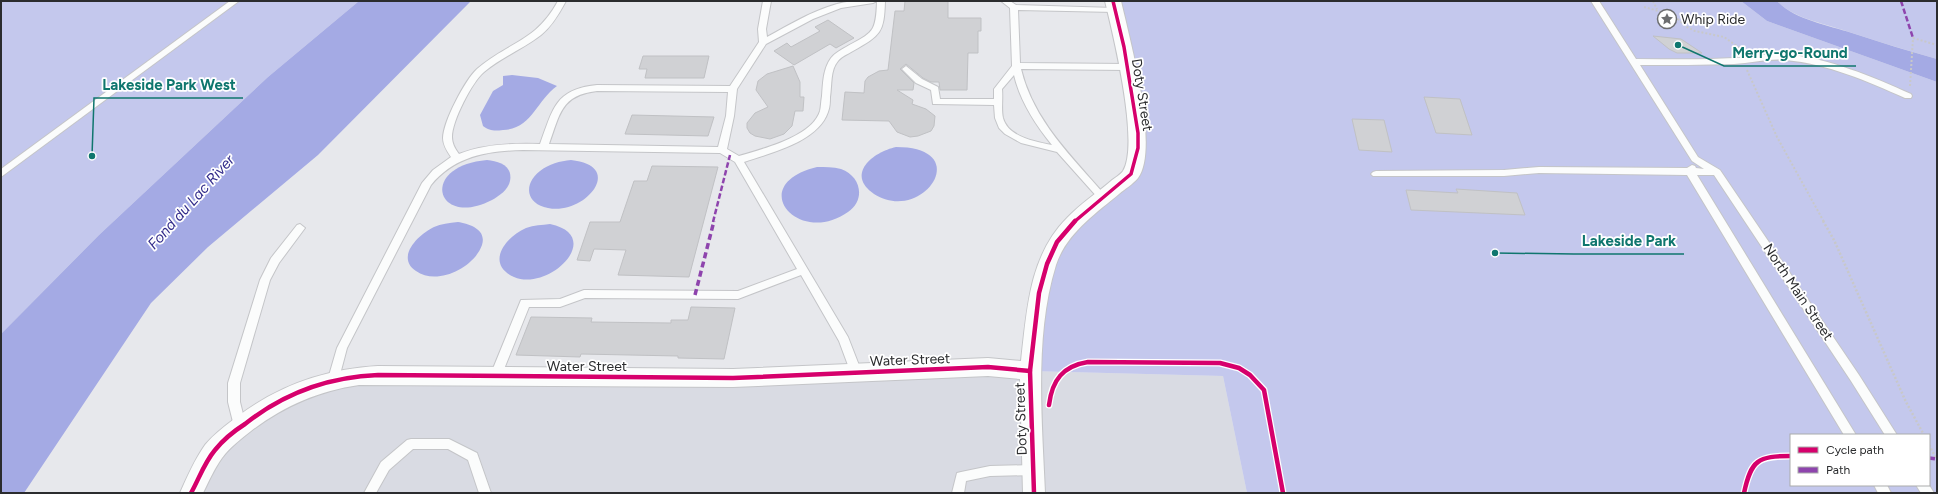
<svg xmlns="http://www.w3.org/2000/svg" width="1938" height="494" viewBox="0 0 1938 494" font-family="Figtree,sans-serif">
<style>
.built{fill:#d9dbe3}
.green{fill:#c4c8ed;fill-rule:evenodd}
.water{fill:#a4aae4}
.building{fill:#d0d1d4;stroke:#c0c1c4}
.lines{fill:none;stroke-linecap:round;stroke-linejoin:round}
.service-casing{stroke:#c4c5c8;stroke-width:2}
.minor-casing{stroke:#c4c5c8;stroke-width:2}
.path-far1{stroke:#c8c8c9;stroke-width:2;stroke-dasharray:2 2;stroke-linecap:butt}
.path{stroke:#c8c8c9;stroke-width:2.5;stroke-dasharray:2 2;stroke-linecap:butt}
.service{fill:#fbfcfc;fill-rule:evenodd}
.minor{fill:#fbfcfc;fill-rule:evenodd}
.quiet-far1{stroke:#8e44ad;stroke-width:2.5;stroke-dasharray:5.5 2.5;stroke-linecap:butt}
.quiet{stroke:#8e44ad;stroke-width:3.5;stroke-dasharray:6 3.5;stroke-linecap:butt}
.cycleway-far1-casing{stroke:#fff;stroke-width:5.5}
.cycleway-casing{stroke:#fff;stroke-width:7}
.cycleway-far1{stroke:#d6006c;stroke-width:3.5}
.cycleway{stroke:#d6006c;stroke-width:4.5}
.labels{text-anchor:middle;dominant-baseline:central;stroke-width:3.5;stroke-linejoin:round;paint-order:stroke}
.poi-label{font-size:14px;fill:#2b2c2e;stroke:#fff;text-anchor:start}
.street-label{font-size:14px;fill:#2b2c2e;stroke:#fff}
.water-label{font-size:15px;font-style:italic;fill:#332c8b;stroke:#fff}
.leader{fill:none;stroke:#0f766e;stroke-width:1.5}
.callout-dot{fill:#0f766e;stroke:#fff;stroke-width:1.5}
.callout-label{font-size:15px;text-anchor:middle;font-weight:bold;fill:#0f766e;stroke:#fff;stroke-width:3.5;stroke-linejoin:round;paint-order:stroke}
</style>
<rect width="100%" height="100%" fill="#e7e8ec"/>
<!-- built -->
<path class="built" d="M1030 371 1223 376 1247 493H193L211 454 321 383Z"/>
<!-- green -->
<g class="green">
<path d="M1 1H359L268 77 99 235 1 334Z"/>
<path d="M1113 1H1741L1767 21 1937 82V493H1247L1223 376 1030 371 1047 264 1135 161ZM1791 435H1929V485H1791Z"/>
<path d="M1777 1H1937V59C1905 50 1874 40 1843 30 1822 23 1793 18 1777 1Z"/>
</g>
<!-- water -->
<g class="water">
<path d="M359 1H471L318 155 208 247 151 303 24 493H1V334L99 235 268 77Z"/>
<path d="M1741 1H1777C1795 20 1828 25 1852 33 1880 42 1908 51 1937 59V82L1767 21Z"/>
<path d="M512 75 538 78 557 86C536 101 532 129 503 130 494 131 490 131 483 126L480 115 493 91 503 85V76Z"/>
<path d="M896 147C976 147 922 225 874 194 845 174 873 152 896 147Z"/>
<path d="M487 160C499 161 513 166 510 181 508 190 499 196 492 200 436 229 418 166 487 160Z"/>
<path d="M571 160C627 166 584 216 548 208 526 204 523 184 540 171 549 164 560 161 571 160Z"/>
<path d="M817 167C825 167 833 167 841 169 861 176 866 200 848 212 799 247 744 185 817 167Z"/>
<path d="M458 222C469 224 487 229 482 245 474 268 437 286 416 271 395 257 419 234 434 227 441 224 449 223 458 222Z"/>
<path d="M550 224C606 236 549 292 514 277 485 264 505 237 526 228 534 225 542 225 550 224Z"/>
</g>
<!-- building -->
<g class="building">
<path d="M905 1H948V18H981V31H978V53H968L967 90H940L939 82H931L923 78 906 64 900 69 914 83 913 90H897L913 100 912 104 926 109 935 116 934 126 931 131 918 136 910 137 897 132 889 121 842 120 845 92 864 93 865 81 868 77 879 71 888 70 895 11H904Z"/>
<path d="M828 20 854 38 836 48 830 44 794 65 774 51 787 43 791 47 820 31 815 27Z"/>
<path d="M1653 36 1681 39 1702 53H1677L1669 49Z"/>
<path d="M643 56H709L704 78H645L647 69H639Z"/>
<path d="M793 66 800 82V97H804L803 111H795L792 126 784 134 770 139 755 136 750 133 747 128V123L755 113 768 107 756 90 758 81 767 74Z"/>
<path d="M1424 97 1460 99 1472 135 1436 133Z"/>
<path d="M632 115 714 117 708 136 625 134Z"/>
<path d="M1352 119 1384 120 1392 152 1359 150Z"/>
<path d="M652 166 718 167 689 277 618 275 626 250 594 249 590 261 577 260 590 222H620L634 181H647Z"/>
<path d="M1456 189 1517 193 1525 215 1411 210 1406 190 1458 193Z"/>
<path d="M691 307 735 308 724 359 678 358V356L581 354 580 357 516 355 531 317 592 318 591 322 671 323V320H688Z"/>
</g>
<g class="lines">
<defs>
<g id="service">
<path d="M230 1H239L1 177V169Z"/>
<path d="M558 1H566C559 14 552 26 541 35 523 49 502 57 484 72 472 82 452 121 452 137 452 143 455 149 459 154 484 144 513 143 540 144 553 109 555 89 597 85L730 86 759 42 758 29 763 1H771L766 29 767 37C789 25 812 11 837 4 850 0 864 1 877 1L873 3 841 8 813 19 766 44 737 89 734 116 727 149 739 156C762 149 812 137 820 111 821 107 821 101 822 96 823 83 823 69 831 58 835 53 841 50 846 47 873 32 876 33 877 1H885C884 33 881 35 853 51 848 54 842 56 838 61 830 70 832 85 830 97 830 101 830 107 828 112 818 142 770 153 744 162L848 337 862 373 860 376 856 378 852 376 839 341 801 275 738 299 585 298 560 307H529L500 379 496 381 492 379 490 376 521 300 560 299 584 290 738 291 797 269 735 162 720 153 523 150C487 151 455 156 431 185L347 348 338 382 334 384 330 382 328 379 337 348 422 183 433 170 451 157C447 151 443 145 443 138 443 122 465 80 477 69 508 42 536 42 558 1ZM597 91 728 92 726 116 718 147 549 144C560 114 561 95 597 91Z"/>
<path d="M1001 1H1010L1016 5 1115 8 1119 10 1115 12 1018 10 1020 63 1127 64 1131 67 1127 70 1021 69C1033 120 1072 157 1105 195L1107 197 1105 199H1099L1057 152 1021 143 1005 134 999 128 995 118 994 105 933 104 931 90 916 83 902 69 906 66 922 79 938 87 940 99H994V89L1012 66 1010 8ZM1014 75C1020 101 1035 124 1052 145 1036 142 1008 137 1003 118 1001 109 1003 99 1002 89Z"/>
<path d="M1591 1H1599L1636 59C1669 59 1702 60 1734 58 1752 58 1769 52 1786 54 1830 59 1871 76 1911 94L1912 96 1911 98H1905C1867 81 1828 64 1786 60 1769 58 1752 63 1734 64 1703 65 1671 65 1640 65L1698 157 1720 170 1859 375 1897 435H1885L1851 381 1714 175H1697L1856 435H1844L1687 175 1539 173 1504 176H1373L1371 174 1373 172 1376 171 1504 170 1539 167 1687 168 1692 165 1695 166 1696 168 1704 169 1692 161Z"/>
<path d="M300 224 305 228 279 263 270 280 240 383V402L246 426 244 430 240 431 236 430 234 426 228 402V383L260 280 271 258 297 225Z"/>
<path d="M411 439H449L477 453 491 493H479L468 460 448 449H413L389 470 376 493H364L381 462 407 440Z"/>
<path d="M1033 465 1037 466 1039 470 1037 474 1033 475 990 476 966 481 964 493H952L957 473 961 472 990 466Z"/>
<path d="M1874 485H1887L1891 493H1878Z"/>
<path d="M1916 485H1929L1934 493H1921Z"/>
</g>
<path id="minor" d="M1105 1H1121C1129 36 1160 149 1138 178 1133 184 1125 189 1119 194 1095 214 1066 234 1056 265 1034 335 1042 420 1045 493H1023L1020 379 988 376 733 387 359 385C318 391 284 406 251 431 241 439 230 447 222 458 214 469 209 481 203 493H180C187 477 195 459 205 445 214 434 226 425 237 417 279 385 326 369 378 366L733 369 988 358 1021 361C1027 310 1029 256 1067 218 1080 204 1097 193 1111 181 1115 178 1121 174 1123 171 1140 143 1113 34 1105 1Z"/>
</defs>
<!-- service casing -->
<use href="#service" class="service-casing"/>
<!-- minor casing -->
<use href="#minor" class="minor-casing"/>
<!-- path-far1 -->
<g class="path-far1">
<path d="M1653 1 1657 9"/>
<path d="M1644 7 1673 15 1687 27 1695 31 1724 37 1741 49"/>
<path d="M1747 70 1777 137 1824 222"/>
<path d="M1910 86 1913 38 1937 45"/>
</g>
<!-- path -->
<g class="path">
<path d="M1823 221 1834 240 1906 402 1924 435"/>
<path d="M1929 445 1936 458"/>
</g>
<!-- service -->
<use href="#service" class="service"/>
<!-- minor -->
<use href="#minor" class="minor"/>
<!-- quiet-far1 -->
<g class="quiet-far1">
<path d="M1901 1 1913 38"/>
<path d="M713 222 730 155"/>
</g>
<!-- quiet -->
<g class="quiet">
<path d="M695 295 714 221"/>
<path d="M1929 458 1937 459"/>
</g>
<defs>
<path id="cycleway-far1" d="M1074 222 1131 174 1138 148V133L1124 47 1113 1"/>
<g id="cycleway">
<path d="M1049 405C1052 380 1063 366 1088 362L1220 363 1239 368 1250 375 1264 390 1283 493"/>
<path d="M191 493C199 479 204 463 215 450 223 440 234 431 245 424 284 393 328 377 378 375L733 378 988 367 1030 371"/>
<path d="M1034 493 1030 371 1039 293 1047 264 1057 242 1075 221"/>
<path d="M1744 493C1751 460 1758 456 1791 456"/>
</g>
</defs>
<!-- cycleway-far1 casing -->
<use href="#cycleway-far1" class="cycleway-far1-casing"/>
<!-- cycleway casing -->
<use href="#cycleway" class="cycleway-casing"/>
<!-- cycleway-far1 -->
<use href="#cycleway-far1" class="cycleway-far1"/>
<!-- cycleway -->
<use href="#cycleway" class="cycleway"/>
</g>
<!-- icons -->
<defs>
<symbol id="sight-ring" viewBox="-11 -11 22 22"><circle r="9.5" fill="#fff" stroke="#6d6e70" stroke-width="1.5"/><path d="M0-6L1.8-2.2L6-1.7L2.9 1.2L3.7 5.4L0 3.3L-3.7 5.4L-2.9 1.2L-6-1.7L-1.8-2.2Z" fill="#6d6e70"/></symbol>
</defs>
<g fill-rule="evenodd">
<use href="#sight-ring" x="1656" y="8" width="22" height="22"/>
</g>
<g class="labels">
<!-- poi labels -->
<g class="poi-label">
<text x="1681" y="19">Whip Ride</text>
</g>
<!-- street labels -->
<g class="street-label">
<text transform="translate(1142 95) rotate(81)">Doty Street</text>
<text transform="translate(1798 292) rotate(56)">North Main Street</text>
<text transform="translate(910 360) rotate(-2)">Water Street</text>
<text x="587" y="366">Water Street</text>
<text transform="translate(1021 419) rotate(-92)">Doty Street</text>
</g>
<!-- water labels -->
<g class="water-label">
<text transform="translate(191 202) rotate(-48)">Fond du Lac River</text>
</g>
</g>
<!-- callouts -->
<path class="leader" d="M1678 45L1724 66H1856M92 156L94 98H243M1495 253L1574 254H1684"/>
<g class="callout-dot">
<circle cx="1678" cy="45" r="4"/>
<circle cx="92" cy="156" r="4"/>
<circle cx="1495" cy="253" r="4"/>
</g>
<g class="callout-label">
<text x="1790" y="58">Merry-go-Round</text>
<text x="169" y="90">Lakeside Park West</text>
<text x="1629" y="246">Lakeside Park</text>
</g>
<!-- border -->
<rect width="1938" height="494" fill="none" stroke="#2b2c2e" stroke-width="4"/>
<!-- legend -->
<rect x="1790" y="434" width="140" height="52" fill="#ffffff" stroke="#aaabab"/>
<rect x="1798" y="447" width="20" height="6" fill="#d6006c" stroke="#aaabab"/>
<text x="1826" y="454" font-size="12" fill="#2b2c2e">Cycle path</text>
<rect x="1798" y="467" width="20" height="6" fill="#8e44ad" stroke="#aaabab"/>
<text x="1826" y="474" font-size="12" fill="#2b2c2e">Path</text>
</svg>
